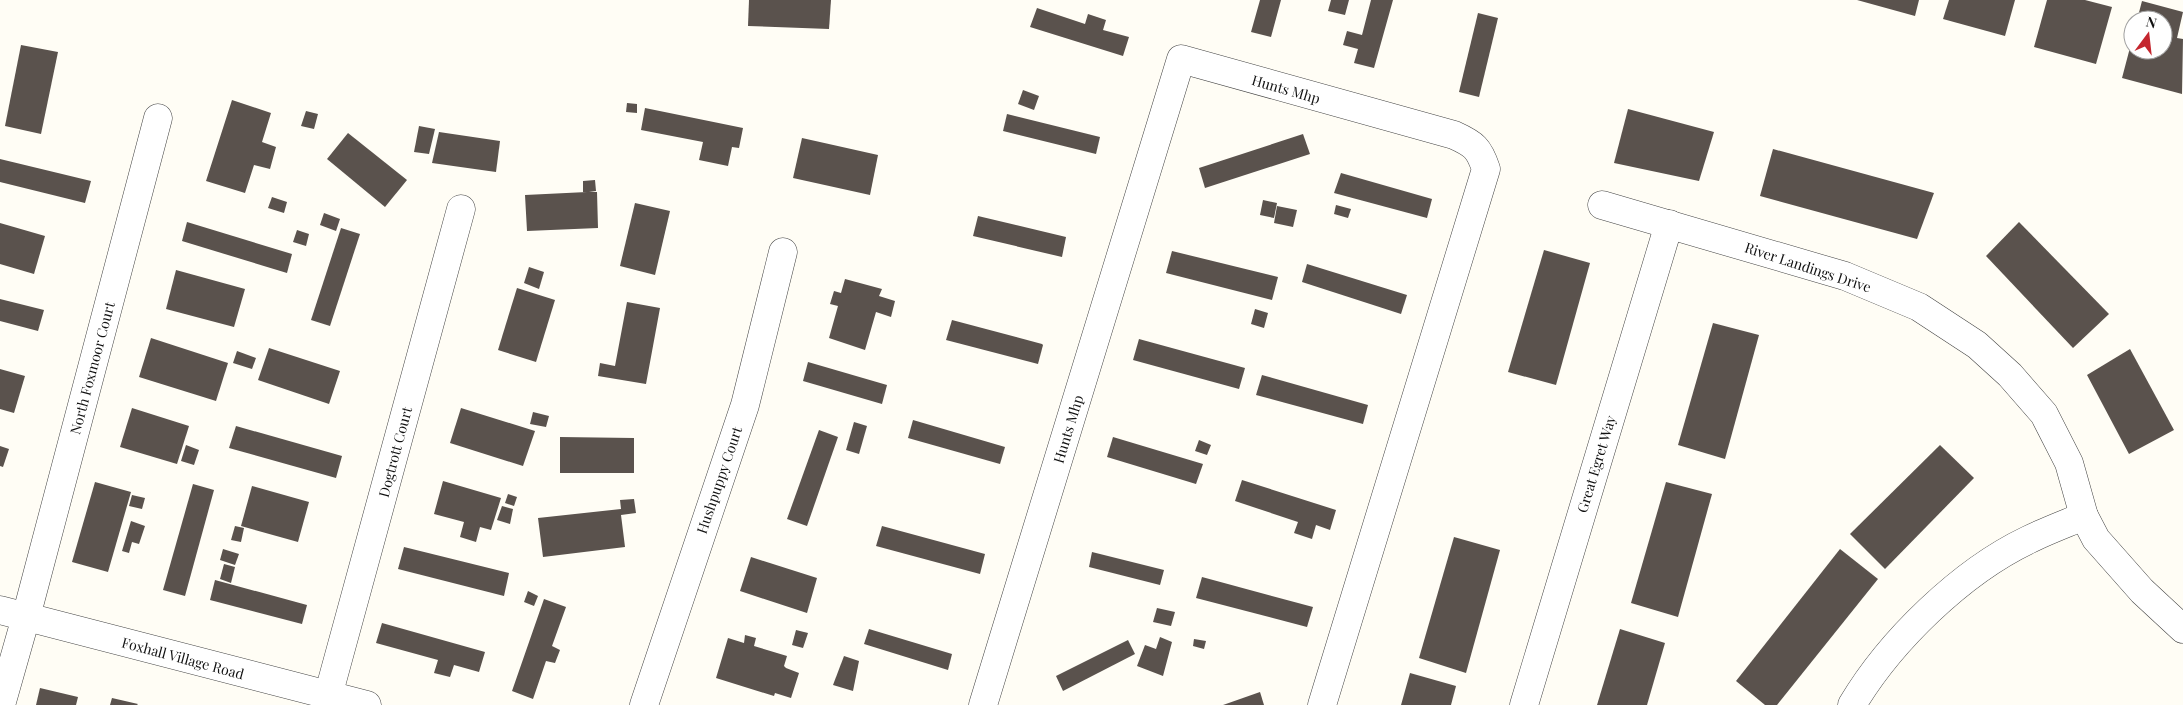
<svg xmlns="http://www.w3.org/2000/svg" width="2183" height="705" viewBox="0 0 2183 705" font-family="'Playfair Display',serif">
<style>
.building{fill:#5a524d}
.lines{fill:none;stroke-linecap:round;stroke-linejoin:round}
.minor-casing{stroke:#444;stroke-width:29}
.minor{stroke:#fff;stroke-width:28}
.labels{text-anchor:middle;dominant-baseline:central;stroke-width:5;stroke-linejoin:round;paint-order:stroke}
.street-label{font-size:14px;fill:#111;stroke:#fff}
</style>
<rect width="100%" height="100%" fill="#fffdf5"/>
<!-- building -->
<g class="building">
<path d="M749 0H831L829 29 748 26Z"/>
<path d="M1260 0H1281L1271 37 1251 32Z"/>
<path d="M1331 0H1349L1345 15 1328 11Z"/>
<path d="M1371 0H1393L1374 68 1354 63 1358 49 1343 45 1347 31 1362 35Z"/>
<path d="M1857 0H1919L1915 16Z"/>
<path d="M1949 0H2015L2005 36 1943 19Z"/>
<path d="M2047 0H2085L2112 7 2096 64 2034 47Z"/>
<path d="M2142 1 2183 12 2177 38 2183 39 2182 94 2122 78 2132 40 2133 50H2163V20H2137Z"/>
<path d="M1037 8 1085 24 1088 14 1106 20 1103 30 1129 37 1123 56 1030 27Z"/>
<path d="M1478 13 1498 18 1479 97 1459 92Z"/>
<path d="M21 45 58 52 41 134 5 126Z"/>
<path d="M1023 90 1039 96 1034 110 1018 104Z"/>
<path d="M232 100 271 113 262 142 276 147 270 169 254 165 245 193 206 181Z"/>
<path d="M627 103 637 104V113L626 112Z"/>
<path d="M645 108 743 128 739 148 732 147 728 166 699 160 703 142 641 130Z"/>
<path d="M1628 109 1714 132 1699 181 1614 163Z"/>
<path d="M306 111 318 114 314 129 301 126Z"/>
<path d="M1007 114 1100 137 1096 154 1003 131Z"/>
<path d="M419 126 435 129 429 154 414 152Z"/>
<path d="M439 132 500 141 496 172 432 163Z"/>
<path d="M348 133 407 180 385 207 327 159Z"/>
<path d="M1303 134 1310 154 1205 188 1199 168Z"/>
<path d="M802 138 878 155 870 195 793 178Z"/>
<path d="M1773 149 1934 193 1917 239 1760 196Z"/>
<path d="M0 159 91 181 85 203 0 182Z"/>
<path d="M1341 173 1432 199 1427 218 1334 193Z"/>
<path d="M595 180 596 191 589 192H597L598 228 527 231 525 195 587 192H583V181Z"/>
<path d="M272 197 287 202 284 213 268 208Z"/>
<path d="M1263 200 1277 203 1274 218 1260 215Z"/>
<path d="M635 203 670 211 655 275 620 266Z"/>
<path d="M1336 205 1351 209 1348 218 1334 214Z"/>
<path d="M1277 206 1297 210 1293 227 1274 223Z"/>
<path d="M324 213 340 219 336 231 320 225Z"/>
<path d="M978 216 1066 237 1062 257 973 236Z"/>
<path d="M187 222 292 254 287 273 182 241Z"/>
<path d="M2019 222 2109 314 2073 348 1986 256Z"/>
<path d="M0 223 45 236 34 274 0 264Z"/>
<path d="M341 228 360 234 330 326 311 320Z"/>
<path d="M297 230 309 234 306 246 293 242Z"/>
<path d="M1544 250 1590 263 1556 385 1508 372Z"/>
<path d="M1172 251 1278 277 1272 300 1166 273Z"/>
<path d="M1307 264 1407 295 1401 314 1302 282Z"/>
<path d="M529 267 544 272 539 289 524 283Z"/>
<path d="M176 270 245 289 234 327 166 309Z"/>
<path d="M845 279 882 289 879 296 895 301 891 317 876 312 865 350 829 338 838 306 830 304 834 291 841 293Z"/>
<path d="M517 288 555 300 536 362 498 350Z"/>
<path d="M0 299 44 310 38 331 0 321Z"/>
<path d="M627 302 660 308 646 384 598 376 600 363 615 366Z"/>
<path d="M1255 309 1268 313 1264 328 1251 324Z"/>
<path d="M952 320 1042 344 1043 345 1038 364 946 340Z"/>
<path d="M1713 323 1759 335 1725 459 1678 445Z"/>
<path d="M151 338 228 363 216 401 139 377Z"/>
<path d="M1139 339 1245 368 1239 389 1133 360Z"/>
<path d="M269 348 340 371 329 404 258 380Z"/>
<path d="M2130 349 2174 430 2129 454 2087 375Z"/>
<path d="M237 351 256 358 252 369 233 363Z"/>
<path d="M808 362 887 385 882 404 803 381Z"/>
<path d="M0 369 25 376 14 413 0 409Z"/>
<path d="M1262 375 1368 405 1363 424 1256 395Z"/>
<path d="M132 408 189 426 177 464 120 447Z"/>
<path d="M461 408 535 431 523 466 450 443Z"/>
<path d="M533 412 549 416 546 427 530 424Z"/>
<path d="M913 420 1005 447 1000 464 908 438Z"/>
<path d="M854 422 867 426 859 454 846 450Z"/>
<path d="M236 426 342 456 336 478 229 448Z"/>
<path d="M819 430 838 437 807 526 787 519Z"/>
<path d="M560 437 634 438V473H560Z"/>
<path d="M1113 437 1203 464 1196 484 1107 457Z"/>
<path d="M1199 440 1211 445 1207 455 1195 451Z"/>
<path d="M186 445 199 450 194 465 181 461Z"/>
<path d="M1940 445 1974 478 1885 569 1850 534Z"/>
<path d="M0 446 9 449 3 467 0 466Z"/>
<path d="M1242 480 1336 510 1330 530 1316 525 1312 539 1294 533 1298 522 1235 501Z"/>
<path d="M443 481 501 498 491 530 480 527 476 542 460 537 464 522 434 514Z"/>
<path d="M95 482 131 492 108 572 72 562Z"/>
<path d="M1666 482 1712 494 1678 617 1631 603Z"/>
<path d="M193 484 214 490 185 596 163 590Z"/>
<path d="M252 486 309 502 298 542 241 526Z"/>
<path d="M508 494 517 497 514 506 505 503Z"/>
<path d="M132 495 145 498 142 509 129 506Z"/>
<path d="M634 499 636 513 621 515 625 547 543 557 538 518 621 509 620 500Z"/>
<path d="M502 506 513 509 510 524 497 520Z"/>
<path d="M131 521 145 526 139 544 132 542 129 553 122 551Z"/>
<path d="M235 526 244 528 241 542 231 540Z"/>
<path d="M882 526 985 554 980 574 876 546Z"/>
<path d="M1454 537 1500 550 1466 673 1419 658Z"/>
<path d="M404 547 509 573 504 596 398 569Z"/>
<path d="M223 549 239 554 235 565 220 560Z"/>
<path d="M1840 549 1878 579 1777 705H1765L1736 681Z"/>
<path d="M1092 552 1164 570 1160 585 1089 567Z"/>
<path d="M751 557 817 578 807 613 740 591Z"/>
<path d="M224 564 235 567 231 583 220 579Z"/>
<path d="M1202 577 1313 607 1307 627 1196 598Z"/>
<path d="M215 580 307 605 302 624 210 600Z"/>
<path d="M528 591 538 596 534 606 524 602Z"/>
<path d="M544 599 566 607 552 646 560 650 555 663 546 661 533 699 512 691Z"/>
<path d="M1157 608 1175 612 1171 626 1153 622Z"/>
<path d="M382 623 485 652 479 672 454 665 450 677 434 673 438 660 376 643Z"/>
<path d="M869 629 952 654 948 670 864 644Z"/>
<path d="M1620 629 1665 643 1647 705H1597Z"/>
<path d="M796 630 808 633 803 648 792 645Z"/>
<path d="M745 635 756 638 754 646 787 656 784 666 786 668 799 673 791 698 775 693 774 696 716 678 728 638 744 643Z"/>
<path d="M1160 637 1172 642 1163 676 1137 666 1145 645 1156 649Z"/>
<path d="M1194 639 1206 641 1204 649 1193 646Z"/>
<path d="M1128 640 1135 654 1063 691 1056 676Z"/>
<path d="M844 656 859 661 853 691 833 685Z"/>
<path d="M1410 673 1456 686 1451 705H1401Z"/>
<path d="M40 688 78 697 76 705H36Z"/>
<path d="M1260 692 1264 705H1223Z"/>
<path d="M112 698 138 704 137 705H110Z"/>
</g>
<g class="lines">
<defs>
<g id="minor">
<path d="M1602 205 1845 276 1919 307 1977 345 2010 375 2044 414 2069 463 2084 516 2096 539 2142 591 2183 629"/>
<path d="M0 610 367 705"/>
<path d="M328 696 461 209"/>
<path d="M1 705 26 617 158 118"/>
<path d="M644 705 745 405 783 252"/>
<path d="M983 705 1181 59 1454 135C1474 144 1479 148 1486 169L1322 705"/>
<path d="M1524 705 1669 224"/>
<path d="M1852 705C1890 641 1961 572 2028 540 2046 531 2065 524 2084 516"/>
</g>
</defs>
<!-- minor casing -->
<use href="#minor" class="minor-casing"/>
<!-- minor -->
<use href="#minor" class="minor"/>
</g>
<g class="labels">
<!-- street labels -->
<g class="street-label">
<text transform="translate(1286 89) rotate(16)">Hunts Mhp</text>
<text transform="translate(1808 267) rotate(18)">River Landings Drive</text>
<text transform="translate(92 368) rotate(-75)">North Foxmoor Court</text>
<text transform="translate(1068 429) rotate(-73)">Hunts Mhp</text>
<text transform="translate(395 452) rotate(-75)">Dogtrott Court</text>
<text transform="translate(1596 464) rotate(-73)">Great Egret Way</text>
<text transform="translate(719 480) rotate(-71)">Hushpuppy Court</text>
<text transform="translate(183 658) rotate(15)">Foxhall Village Road</text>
</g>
</g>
<!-- north arrow -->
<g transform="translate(2148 35) rotate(15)"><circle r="24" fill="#ffffff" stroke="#a0a0a0"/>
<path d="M0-4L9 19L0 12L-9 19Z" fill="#c4262e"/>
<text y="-8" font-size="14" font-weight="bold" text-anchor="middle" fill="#111111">N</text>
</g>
</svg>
